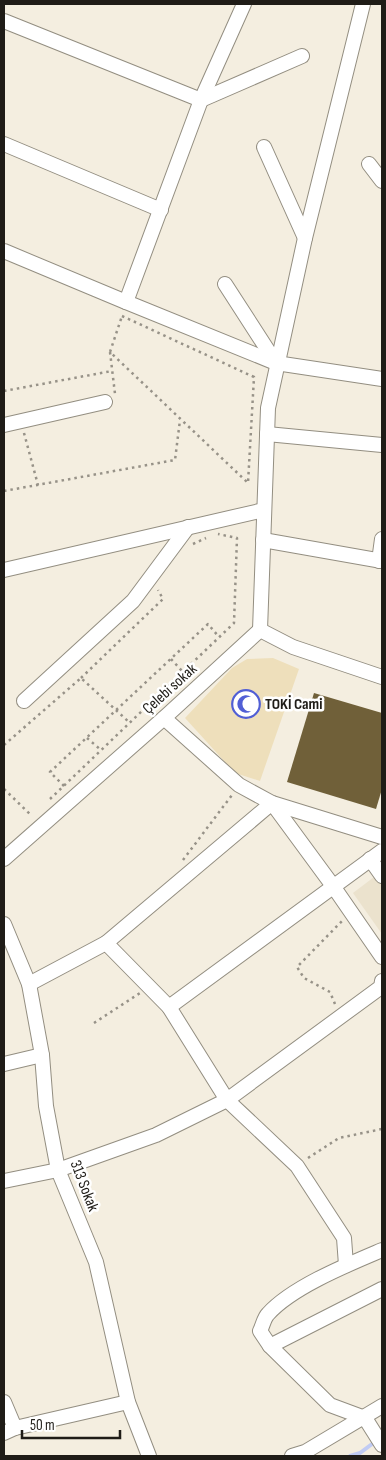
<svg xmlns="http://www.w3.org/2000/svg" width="386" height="1460" viewBox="0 0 386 1460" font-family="'Sofia Sans Condensed',sans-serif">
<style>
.built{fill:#ebe2cd}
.green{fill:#eedfbb}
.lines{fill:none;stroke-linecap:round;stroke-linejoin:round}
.stream{stroke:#c0cbf4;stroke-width:4}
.building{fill:#706039}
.minor-casing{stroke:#938e81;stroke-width:16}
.path{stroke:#979288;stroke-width:2.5;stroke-dasharray:2.5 4;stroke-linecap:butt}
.minor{stroke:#fff;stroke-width:14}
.labels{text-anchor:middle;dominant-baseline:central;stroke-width:5;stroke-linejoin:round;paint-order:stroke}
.street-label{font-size:16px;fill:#1f1c17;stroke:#fff}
.poi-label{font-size:16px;font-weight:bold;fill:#1f1c17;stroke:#fff;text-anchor:start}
</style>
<rect width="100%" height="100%" fill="#f4eee0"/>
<!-- built -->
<path class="built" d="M382 871V934L353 893Z"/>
<!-- green -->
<path class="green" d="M273 658 299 669 260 781 235 773 185 718 232 668 247 659Z"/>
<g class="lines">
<!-- stream -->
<path class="stream" d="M350 1456 360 1453 376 1441"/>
</g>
<!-- building -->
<g class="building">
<circle cx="246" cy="703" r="13"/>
<path d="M314 693 382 713V789L376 809 287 782Z"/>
</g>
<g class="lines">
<defs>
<g id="minor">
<path d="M4 21 201 100 126 302 276 363 382 379"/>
<path d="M201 100 302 56"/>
<path d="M201 100 244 4"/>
<path d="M4 144 161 210"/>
<path d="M264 147 305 238"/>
<path d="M369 164 382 181"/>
<path d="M4 251 126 302"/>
<path d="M225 284 276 363"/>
<path d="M4 425 105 402"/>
<path d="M267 434 382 445"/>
<path d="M263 540 382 561"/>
<path d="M379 561 382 539"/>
<path d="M4 570 264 510"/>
<path d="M260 630 268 408 305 238 363 4"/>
<path d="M24 701 133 601 188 527"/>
<path d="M164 718 239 785 272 803 382 837"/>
<path d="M4 859 164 718 260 630 293 647 382 677"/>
<path d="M370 859 382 876"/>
<path d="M4 924 29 984 42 1055 46 1106 58 1170 96 1262 128 1402 149 1456"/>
<path d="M106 943 272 803 333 886 382 957"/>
<path d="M29 984 106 943 169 1007 227 1100 297 1166 344 1238 346 1265"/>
<path d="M169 1007 382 851"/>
<path d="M4 1064 42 1055"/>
<path d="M4 1181 58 1170 156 1135 227 1100 381 987 382 981"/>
<path d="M382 1250C349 1264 292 1287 268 1314 264 1318 263 1325 260 1331L270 1346 330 1405 365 1418 382 1445"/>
<path d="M270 1346 382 1289"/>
<path d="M4 1402 15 1428"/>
<path d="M4 1433 15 1428 128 1402"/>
<path d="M292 1456 305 1452 382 1406"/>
</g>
</defs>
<!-- minor casing -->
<use href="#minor" class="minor-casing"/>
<!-- path -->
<g class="path">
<path d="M122 316 254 377 248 483 110 352Z"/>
<path d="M110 352 115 394"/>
<path d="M4 391 112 371"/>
<path d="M24 433 38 485"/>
<path d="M4 491 175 460 180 420"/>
<path d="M193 544 206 538"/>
<path d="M171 659 183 672"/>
<path d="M81 678 163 599 158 590"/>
<path d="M87 738 101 750"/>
<path d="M4 745 81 678 130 723"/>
<path d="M64 786 50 772 208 624 219 637"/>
<path d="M4 789 32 816"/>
<path d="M50 799 234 623 237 538 218 534"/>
<path d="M183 860 232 795"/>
<path d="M335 1004 330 992 304 978 297 967 343 920"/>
<path d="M94 1023 140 993"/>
<path d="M308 1158 339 1138 382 1129"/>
</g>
<!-- minor -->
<use href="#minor" class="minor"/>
</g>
<!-- icons -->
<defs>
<symbol id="mosque-ring" viewBox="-11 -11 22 22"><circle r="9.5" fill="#fff" stroke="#515fd5" stroke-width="1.5"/><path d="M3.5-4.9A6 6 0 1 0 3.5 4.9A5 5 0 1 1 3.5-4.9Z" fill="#515fd5"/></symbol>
</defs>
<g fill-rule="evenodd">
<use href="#mosque-ring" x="230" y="688" width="32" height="32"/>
</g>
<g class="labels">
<!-- street labels -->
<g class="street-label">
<text transform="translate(170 689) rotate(-42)">Çelebi sokak</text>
<text transform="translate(84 1186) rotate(69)">313 Sokak</text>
</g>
<!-- poi labels -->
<g class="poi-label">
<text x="265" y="704">TOKİ Cami</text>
</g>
</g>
<!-- border -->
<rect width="386" height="1460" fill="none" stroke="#1f1c17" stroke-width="10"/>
<!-- scale -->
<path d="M22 1430v8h98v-8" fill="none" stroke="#1f1c17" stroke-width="2.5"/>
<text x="30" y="1430" font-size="15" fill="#1f1c17" stroke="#ffffff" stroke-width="4" paint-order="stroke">50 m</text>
</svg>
